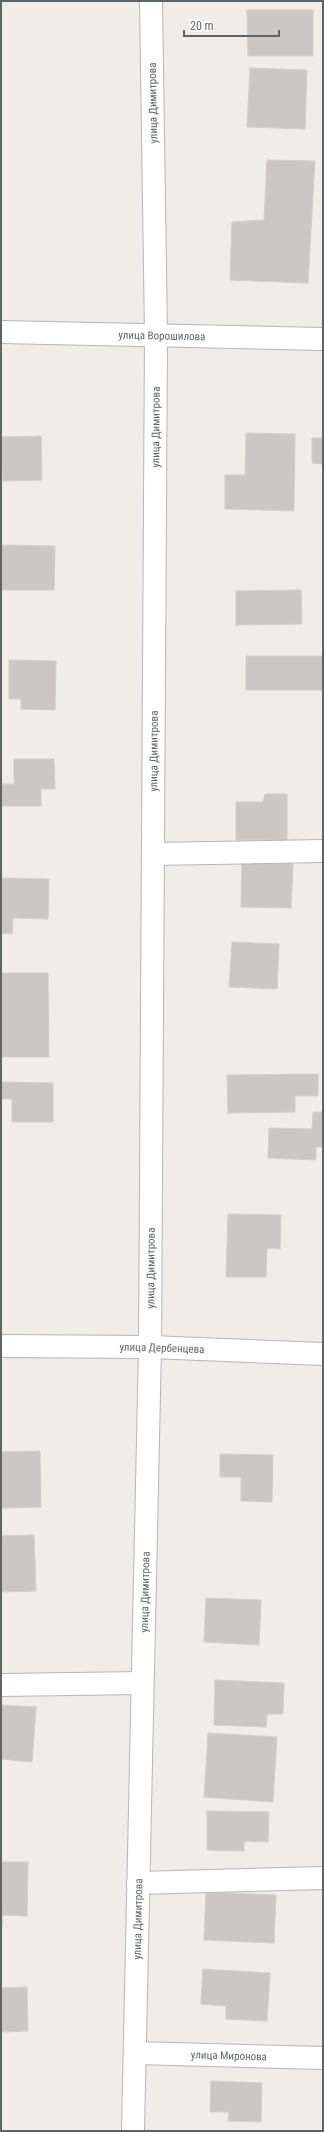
<svg xmlns="http://www.w3.org/2000/svg" width="324" height="2132" viewBox="0 0 324 2132" font-family="'Roboto Condensed',sans-serif">
<style>
.building{fill:#ccc7c4;stroke:#d5cdc7}
.lines{fill:none;stroke-linecap:round;stroke-linejoin:round}
.minor-casing{stroke:#b3b7b9;stroke-width:24}
.minor{stroke:#fff;stroke-width:22}
.labels{text-anchor:middle;dominant-baseline:central;stroke-width:3;stroke-linejoin:round;paint-order:stroke}
.street-label{font-size:11px;fill:#5f6567;stroke:#fff}
</style>
<rect width="100%" height="100%" fill="#f0ece8"/>
<!-- building -->
<g class="building">
<path d="M247 10H313V56H248Z"/>
<path d="M250 68 307 70 305 129 247 127Z"/>
<path d="M267 160 315 161 308 283 230 280 232 222 264 220Z"/>
<path d="M246 433 295 434 294 511 225 509V475H245Z"/>
<path d="M41 436 42 480 3 481 2 437Z"/>
<path d="M312 438H323V464L312 463Z"/>
<path d="M1 545 55 546 54 590H1Z"/>
<path d="M301 590 302 624 236 625V591Z"/>
<rect x="246" y="656" width="77" height="34"/>
<path d="M9 660 56 661 55 710 21 709V699H9Z"/>
<path d="M14 759H54L55 789H41V806H1V784H14Z"/>
<path d="M265 794H287V840H236V802H263Z"/>
<path d="M242 862 293 864 291 908 241 907Z"/>
<path d="M1 878 49 879 48 919 13 918 12 934 1 933Z"/>
<path d="M232 942 279 944 277 989 229 987Z"/>
<path d="M1 973H48L49 1057H1Z"/>
<path d="M318 1074V1096H295V1112L228 1113 227 1075Z"/>
<path d="M1 1082 53 1083V1122H12V1099H1Z"/>
<path d="M313 1112H323V1147H316V1160L268 1158 269 1128 312 1129Z"/>
<path d="M228 1214 281 1215 280 1249 267 1248 266 1277H226Z"/>
<path d="M40 1451 41 1507 1 1508V1452Z"/>
<path d="M220 1454 273 1455 272 1502 241 1501V1477H220Z"/>
<path d="M34 1535 36 1591 1 1592V1536Z"/>
<path d="M206 1598 261 1600 259 1645 204 1642Z"/>
<path d="M215 1680 284 1683 283 1714H267L266 1727 214 1725Z"/>
<path d="M1 1705 36 1707 32 1762 1 1759Z"/>
<path d="M208 1733 277 1737 273 1802 204 1797Z"/>
<path d="M207 1811 269 1812 268 1842 244 1841V1851L207 1850Z"/>
<path d="M1 1862H28L27 1916 2 1915V1926Z"/>
<path d="M206 1892 276 1895 274 1943 204 1940Z"/>
<path d="M203 1969 270 1973 267 2021 226 2019V2006L201 2004Z"/>
<path d="M27 1987 28 2031 1 2032V1988Z"/>
<path d="M211 2081 262 2083 261 2122 228 2121 229 2112H210Z"/>
</g>
<g class="lines">
<defs>
<g id="minor">
<path id="s1" d="M1 332 323 339"/>
<path d="M153 854 323 851"/>
<path id="s2" d="M1 1346 150 1347 323 1354"/>
<path d="M1 1685 142 1683"/>
<path d="M138 1883 323 1878"/>
<path id="s3" d="M135 2053 323 2058"/>
<path id="s4" d="M133 2131 150 1347 156 335 151 1"/>
</g>
</defs>
<!-- minor casing -->
<use href="#minor" class="minor-casing"/>
<!-- minor -->
<use href="#minor" class="minor"/>
</g>
<g class="labels">
<!-- street labels -->
<g class="street-label">
<text transform="translate(153 103) rotate(-91)">улица Димитрова</text>
<text stroke="none"><textPath href="#s1" startOffset="161">улица Ворошилова</textPath></text>
<text stroke="none"><textPath href="#s4" startOffset="1704">улица Димитрова</textPath></text>
<text stroke="none"><textPath href="#s4" startOffset="1380">улица Димитрова</textPath></text>
<text stroke="none"><textPath href="#s4" startOffset="863">улица Димитрова</textPath></text>
<text stroke="none"><textPath href="#s2" startOffset="161">улица Дербенцева</textPath></text>
<text stroke="none"><textPath href="#s4" startOffset="539">улица Димитрова</textPath></text>
<text stroke="none"><textPath href="#s4" startOffset="212">улица Димитрова</textPath></text>
<text stroke="none"><textPath href="#s3" startOffset="94">улица Миронова</textPath></text>
</g>
</g>
<!-- border -->
<rect width="324" height="2132" fill="none" stroke="#5f6567" stroke-width="4"/>
<!-- scale -->
<path d="M184 30v6h95v-6" fill="none" stroke="#5f6567" stroke-width="2"/>
<text x="190" y="30" font-size="12" fill="#5f6567" stroke="#ffffff" stroke-width="3" paint-order="stroke">20 m</text>
</svg>
